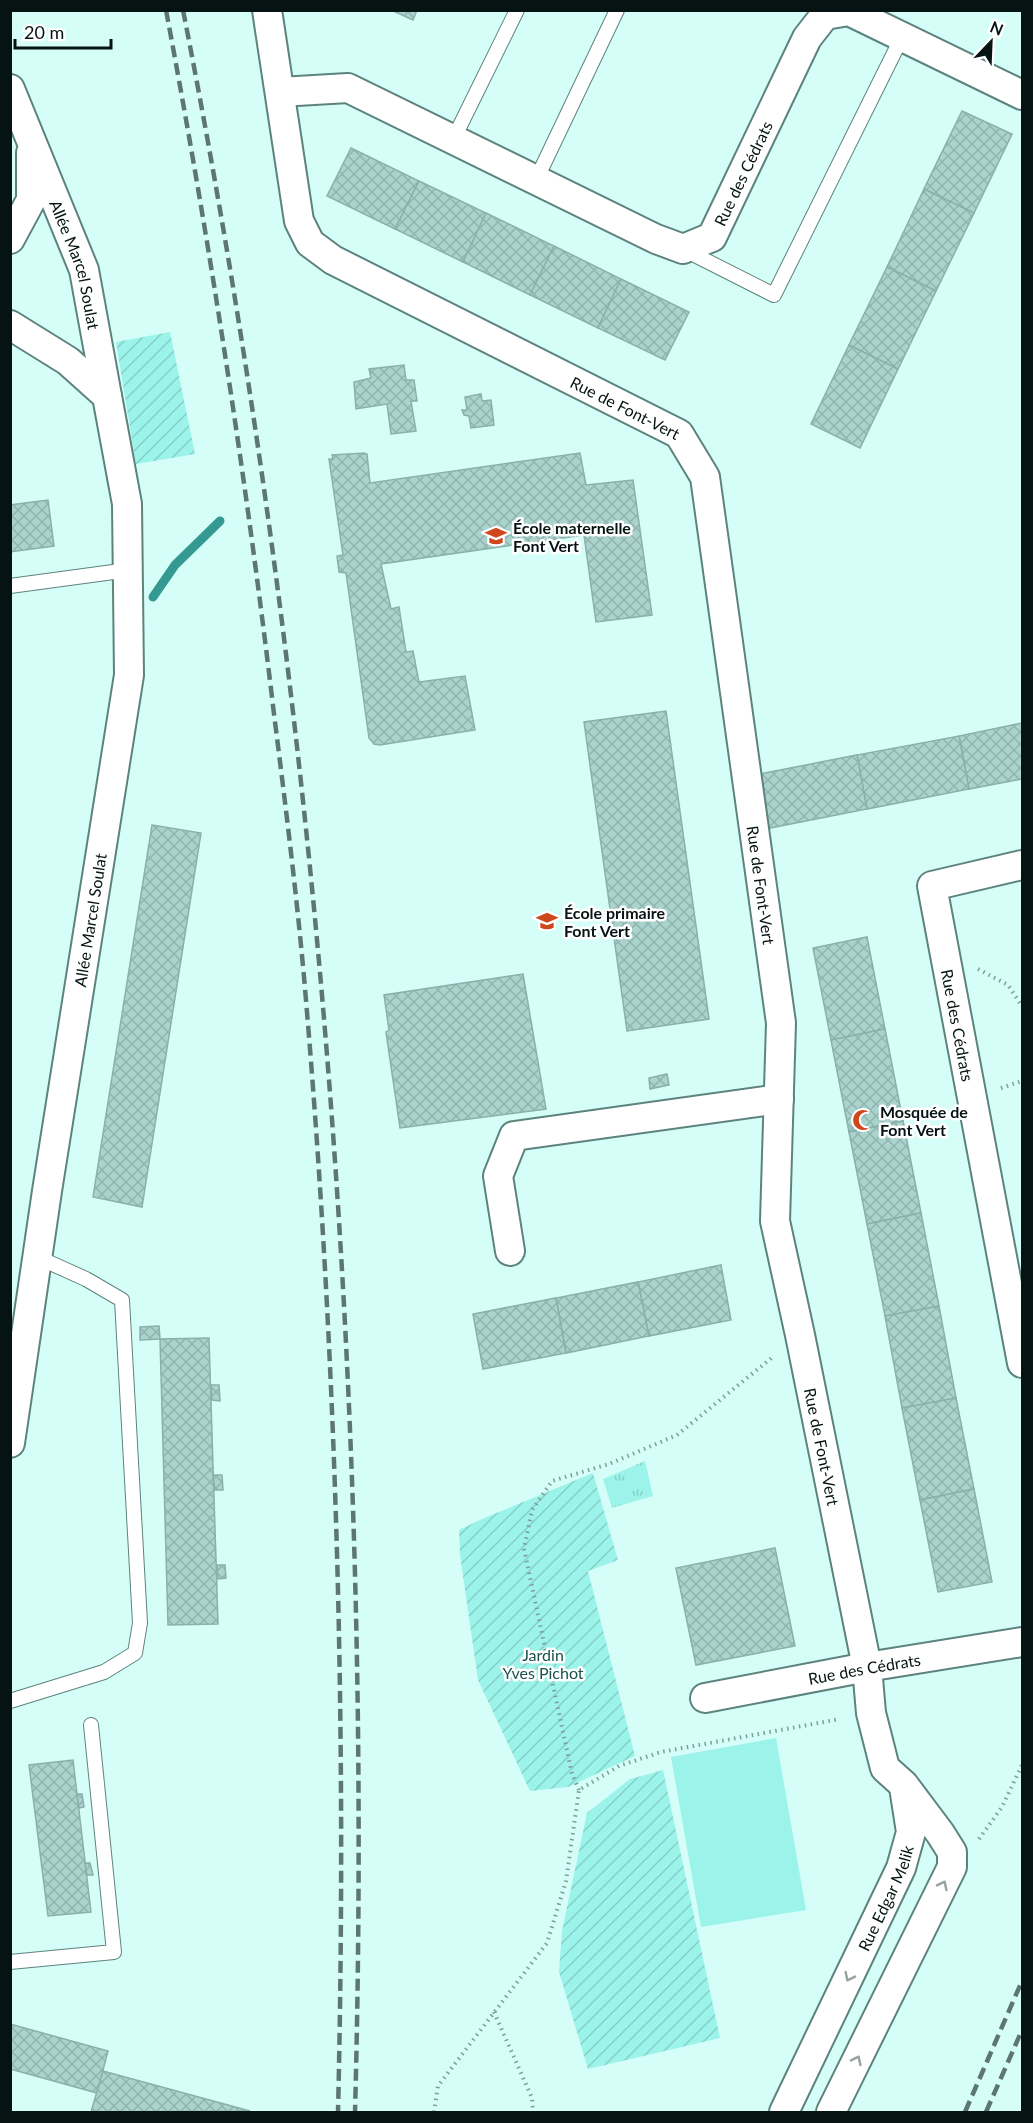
<svg xmlns="http://www.w3.org/2000/svg" width="1033" height="2123" viewBox="0 0 1033 2123" font-family="Lato,sans-serif">
<style>
.grass{fill:url(#grass-tufts)}
.garden{fill:url(#garden-furrows)}
.pitch{fill:#9bf3e9}
.lines{fill:none;stroke-linecap:round;stroke-linejoin:round}
.stream{stroke:#369991;stroke-width:9}
.building{fill:url(#building-cross-hatch);stroke:#89b0ab;stroke-width:1.5}
.service-casing{stroke:#5d837e;stroke-width:16}
.minor-casing{stroke:#5d837e;stroke-width:32}
.path{stroke:#7f9d99;stroke-width:4;stroke-dasharray:1.5 4.5;stroke-linecap:butt}
.service{stroke:#fff;stroke-width:14}
.minor{stroke:#fff;stroke-width:28}
.rail{stroke:#5d7673;stroke-width:4.5;stroke-dasharray:12 6;stroke-linecap:butt}
.oneway{stroke:#9ba1a0}
.labels{text-anchor:middle;dominant-baseline:central;stroke-width:5;stroke-linejoin:round;paint-order:stroke}
.street-label{font-size:16px;fill:#051312;stroke:#fff}
.poi-label{font-size:16px;font-weight:bold;fill:#051312;stroke:#fff;text-anchor:start}
.park-label{font-size:16px;fill:#19524d;stroke:#fff}
</style>
<defs>
<pattern id="grass-tufts" width="24" height="20" patternUnits="userSpaceOnUse" patternTransform="scale(1.5)"><rect width="24" height="20" fill="#9bf3e9"/><path d="M3 7l-1-3M5 7V3M7 7l1-3M15 17l-1-3M17 17v-4M19 17l1-3" fill="none" stroke="#84cfc7"/></pattern>
<pattern id="garden-furrows" width="10" height="10" patternUnits="userSpaceOnUse" patternTransform="scale(1.5)"><rect width="10" height="10" fill="#9bf3e9"/><path d="M-1 1l2-2M0 10L10 0M9 11l2-2" fill="none" stroke="#84cfc7"/></pattern>
<pattern id="building-cross-hatch" width="8" height="8" patternUnits="userSpaceOnUse" patternTransform="scale(1.5)"><rect width="8" height="8" fill="#aad3cd"/><path d="M0 0l8 8M0 8l8-8" fill="none" stroke="#91b4af"/></pattern>
</defs>
<rect width="100%" height="100%" fill="#d5fef9"/>
<!-- grass -->
<path class="grass" d="M645 1461 653 1496 612 1508 603 1479Z"/>
<!-- garden -->
<g class="garden">
<path d="M170 332 195 454 136 464 116 342Z"/>
<path d="M593 1473 618 1560 588 1571 635 1756 568 1787 530 1791 478 1680 460 1555 459 1530 482 1519Z"/>
<path d="M663 1770 720 2038 588 2069 559 1972 562 1931 587 1813 630 1779Z"/>
</g>
<!-- pitch -->
<path class="pitch" d="M776 1738 806 1910 701 1927 671 1757Z"/>
<g class="lines">
<!-- stream -->
<path class="stream" d="M153 597 175 565 220 521"/>
</g>
<!-- building -->
<g class="building">
<path d="M391 10H417L413 20Z"/>
<path d="M962 111 1012 134 974 213 924 189Z"/>
<path d="M351 148 419 181 395 229 327 196Z"/>
<path d="M419 181 486 213 463 262 395 229Z"/>
<path d="M924 189 974 213 936 291 887 267Z"/>
<path d="M486 213 554 246 530 295 463 262Z"/>
<path d="M554 246 621 279 598 328 530 295Z"/>
<path d="M887 267 936 291 898 369 849 345Z"/>
<path d="M621 279 689 312 665 360 598 328Z"/>
<path d="M849 345 898 369 860 448 811 424Z"/>
<path d="M404 365 406 380H414L417 401H411L416 431 391 434 387 404 356 409 354 382 371 378 369 369Z"/>
<path d="M481 394 482 401 491 400 494 425 471 428 469 416 464 415 462 410H467L465 397Z"/>
<path d="M364 453 363 454H367L370 483 580 453 586 485 633 480 652 615 596 622 584 535 381 564 391 609 399 607 406 652 413 651 419 682 465 676 475 730 380 745 374 744 369 738 346 573 339 572 337 556 343 555 329 459H333L332 455Z"/>
<path d="M48 500 54 546 10 552V505Z"/>
<path d="M666 711 709 1019 627 1031 584 722Z"/>
<path d="M1022 723V779L969 789 959 736Z"/>
<path d="M959 736 969 789 867 809 857 755Z"/>
<path d="M857 755 867 809 765 829 754 775Z"/>
<path d="M152 825 201 833 142 1207 93 1197Z"/>
<path d="M867 937 885 1029 831 1040 813 948Z"/>
<path d="M523 974 546 1109 400 1128 386 1032 389 1030 384 995Z"/>
<path d="M885 1029 903 1121 849 1132 831 1040Z"/>
<path d="M667 1074 669 1085 650 1089 649 1078Z"/>
<path d="M903 1121 921 1213 867 1224 849 1132Z"/>
<path d="M921 1213 939 1306 885 1316 867 1224Z"/>
<path d="M721 1265 731 1320 649 1336 638 1282Z"/>
<path d="M638 1282 649 1336 566 1353 556 1298Z"/>
<path d="M556 1298 566 1353 483 1369 473 1314Z"/>
<path d="M939 1306 956 1398 902 1408 885 1316Z"/>
<path d="M159 1326 160 1339 140 1340V1327Z"/>
<path d="M209 1338 218 1624 168 1625 160 1339Z"/>
<path d="M211 1385H219L220 1401 212 1400Z"/>
<path d="M956 1398 974 1489 920 1500 902 1408Z"/>
<path d="M213 1475H222L223 1490H215Z"/>
<path d="M974 1489 992 1582 938 1592 920 1500Z"/>
<path d="M775 1548 795 1646 696 1665 676 1568Z"/>
<path d="M217 1565H225L226 1578 218 1579Z"/>
<path d="M73 1760 91 1912 48 1916 29 1765Z"/>
<path d="M77 1794H82L84 1807 79 1808Z"/>
<path d="M85 1863H90L93 1875H87Z"/>
<path d="M10 2024 108 2051 97 2093 10 2069Z"/>
<path d="M103 2071 250 2111 91 2112Z"/>
</g>
<g class="lines">
<defs>
<g id="service">
<path d="M453 140 517 10"/>
<path d="M536 180 617 10"/>
<path d="M685 250 774 295 902 37"/>
<path d="M10 586 128 570"/>
<path d="M10 1701 104 1672 135 1653 140 1623 122 1300 86 1279 37 1257"/>
<path d="M10 1962 114 1952 91 1725"/>
</g>
<g id="minor">
<path id="s1" d="M267 10 299 221 310 243 333 260 679 434 705 477 781 1023 775 1221 800 1335 867 1667 871 1713 885 1768 904 1785 940 1833 952 1852V1867L831 2112"/>
<path id="s2" d="M10 89 84 270 107 396"/>
<path id="s3" d="M280 92 348 88 656 239 683 249 712 237 807 38 825 15 849 11 1022 95"/>
<path d="M10 239 31 200V153"/>
<path d="M10 325 68 361 107 396 127 504 129 675 47 1191 10 1443"/>
<path id="s4" d="M1022 865 932 886 1022 1363"/>
<path d="M510 1251 498 1176 514 1136 779 1099"/>
<path id="s5" d="M705 1698 867 1667 1022 1642"/>
<path id="s6" d="M784 2112 901 1868 911 1832 904 1787"/>
</g>
</defs>
<!-- service casing -->
<use href="#service" class="service-casing"/>
<!-- minor casing -->
<use href="#minor" class="minor-casing"/>
<!-- path -->
<g class="path">
<path d="M978 969 1008 985 1022 1006"/>
<path d="M1001 1088 1022 1081"/>
<path d="M579 1790 572 1774 524 1549 532 1510 552 1481 609 1464 677 1435 774 1356"/>
<path d="M979 1839 1002 1807 1022 1765"/>
<path d="M494 2012 532 2098 533 2112"/>
<path d="M434 2112 438 2086 547 1943 566 1881 579 1790 619 1766 661 1752 840 1719"/>
</g>
<!-- service -->
<use href="#service" class="service"/>
<!-- minor -->
<use href="#minor" class="minor"/>
<!-- rail -->
<g class="rail">
<path d="M166 10C210 244 246 478 274 714 285 801 296 889 304 977 337 1355 347 1734 338 2112"/>
<path d="M183 10C319 701 374 1409 355 2112"/>
<path d="M965 2112 1022 1981"/>
<path d="M986 2112 1022 2030"/>
</g>
</g>
<!-- one-way arrows -->
<defs><path id="oneway-chevron" d="M-2-3.5L2.5 0L-2 3.5" fill="none" stroke-width="1.6" stroke-linecap="round" stroke-linejoin="round" transform="scale(1.5)"/></defs>
<g class="oneway">
<use href="#oneway-chevron" transform="translate(943 1885) rotate(-64)"/>
<use href="#oneway-chevron" transform="translate(849 1977) rotate(116)"/>
<use href="#oneway-chevron" transform="translate(857 2060) rotate(-64)"/>
</g>
<!-- icons -->
<defs>
<symbol id="school-bare" viewBox="-9 -9 18 18"><path d="M0-5L7-2L0 1L-7-2ZM-4 1L0 2.5L4 1V4Q0 6-4 4Z" fill="#cf471d" stroke="#fff" stroke-width="2.5" paint-order="stroke"/></symbol>
<symbol id="mosque-bare" viewBox="-9 -9 18 18"><path d="M3.5-4.9A6 6 0 1 0 3.5 4.9A5 5 0 1 1 3.5-4.9Z" fill="#cf471d" stroke="#fff" stroke-width="2.5" paint-order="stroke"/></symbol>
</defs>
<g fill-rule="evenodd">
<use href="#school-bare" x="481" y="521" width="30" height="30"/>
<use href="#school-bare" x="532" y="906" width="30" height="30"/>
<use href="#mosque-bare" x="848" y="1105" width="30" height="30"/>
</g>
<g class="labels">
<!-- street labels -->
<g class="street-label">
<text stroke="none"><textPath href="#s3" startOffset="542">Rue des Cédrats</textPath></text>
<text stroke="none"><textPath href="#s2" startOffset="188">Allée Marcel Soulat</textPath></text>
<text stroke="none"><textPath href="#s1" startOffset="594">Rue de Font-Vert</textPath></text>
<text stroke="none"><textPath href="#s1" startOffset="1116">Rue de Font-Vert</textPath></text>
<text transform="translate(90 920) rotate(-81)">Allée Marcel Soulat</text>
<text stroke="none"><textPath href="#s4" startOffset="234">Rue des Cédrats</textPath></text>
<text stroke="none"><textPath href="#s1" startOffset="1684">Rue de Font-Vert</textPath></text>
<text stroke="none"><textPath href="#s5" startOffset="162">Rue des Cédrats</textPath></text>
<text stroke="none"><textPath href="#s6" startOffset="237">Rue Edgar Melik</textPath></text>
</g>
<!-- poi labels -->
<g class="poi-label">
<text x="513" y="527">École maternelle<tspan x="513" dy="18">Font Vert</tspan></text>
<text x="564" y="912">École primaire<tspan x="564" dy="18">Font Vert</tspan></text>
<text x="880" y="1111">Mosquée de<tspan x="880" dy="18">Font Vert</tspan></text>
</g>
<!-- park labels -->
<g class="park-label">
<text x="543" y="1654">Jardin<tspan x="543" dy="18">Yves Pichot</tspan></text>
</g>
</g>
<!-- border -->
<rect width="1033" height="2123" fill="none" stroke="#051312" stroke-width="24"/>
<!-- north arrow -->
<g transform="translate(991 42) rotate(23)" stroke="#ffffff" stroke-width="4.5" paint-order="stroke">
<path d="M0-4.5L10 22L0 15L-10 22Z" fill="#051312"/>
<text y="-9" font-size="16" font-weight="bold" text-anchor="middle" fill="#051312">N</text>
</g>
<!-- scale -->
<path d="M15 39v9h96v-9" fill="none" stroke="#051312" stroke-width="3"/>
<text x="24" y="39" font-size="18" fill="#051312" stroke="#ffffff" stroke-width="4.5" paint-order="stroke">20 m</text>
</svg>
